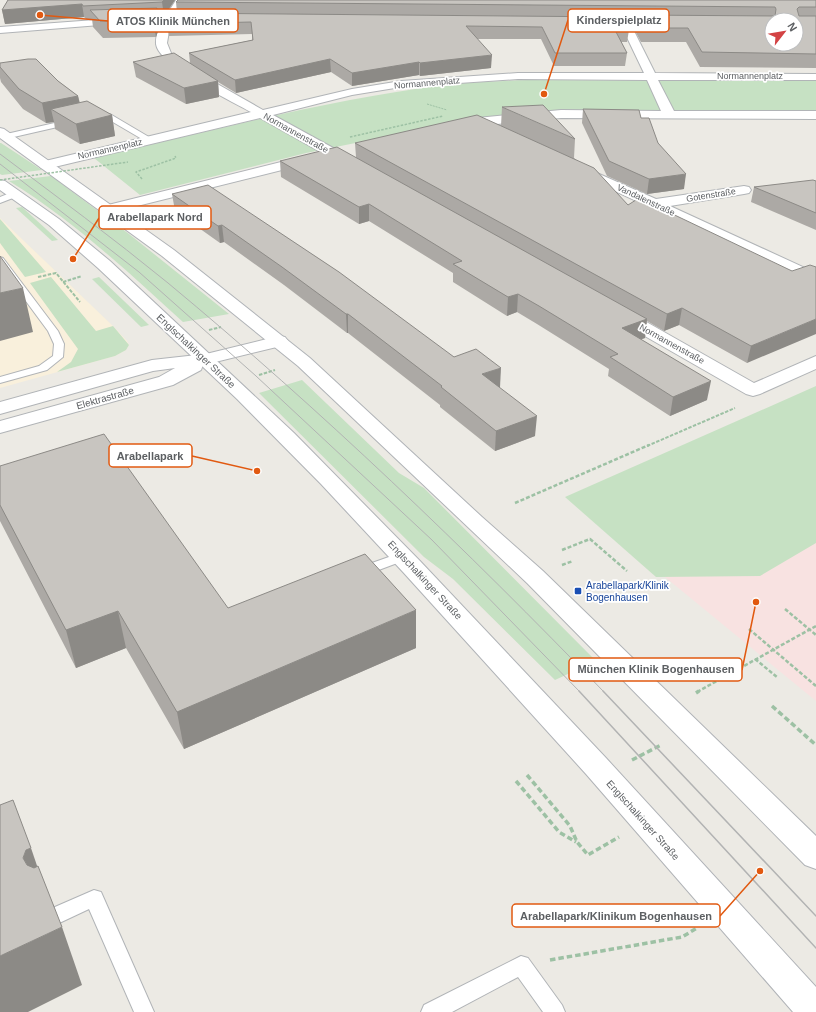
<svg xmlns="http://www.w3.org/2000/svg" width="816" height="1012" viewBox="0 0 816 1012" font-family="Arial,sans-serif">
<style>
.commercial{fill:#f9f0dc}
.medical{fill:#f8e2e1}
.green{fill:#c6e1c3}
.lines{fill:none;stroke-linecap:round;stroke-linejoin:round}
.lane-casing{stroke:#b1b4b7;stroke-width:2}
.street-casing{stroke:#b1b4b7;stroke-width:2}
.secondary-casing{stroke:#b0b3b7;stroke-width:2}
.path-far4{stroke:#9dc1a4;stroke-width:1;stroke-dasharray:2 1;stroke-linecap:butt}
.path-far3{stroke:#9dc1a4;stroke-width:1.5;stroke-dasharray:2.5 1.5;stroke-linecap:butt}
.path-far2{stroke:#9dc1a4;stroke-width:2;stroke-dasharray:3.5 1.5;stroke-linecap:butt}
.path-far1{stroke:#9dc1a4;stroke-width:2.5;stroke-dasharray:4 2;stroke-linecap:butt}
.path{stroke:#9dc1a4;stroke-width:3.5;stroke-dasharray:5.5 3;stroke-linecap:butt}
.lane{fill:#fff;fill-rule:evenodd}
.street{fill:#fff;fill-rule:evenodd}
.secondary{fill:#fff;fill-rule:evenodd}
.tram-far1{stroke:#b2b3b3;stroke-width:1}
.tram{stroke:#b2b3b3;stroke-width:1.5}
.path-bridge{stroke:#9dc1a4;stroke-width:1.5;stroke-dasharray:2.5 1.5;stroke-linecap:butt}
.wall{fill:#aca9a5}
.shaded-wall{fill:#8c8a86}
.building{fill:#c8c5c0;stroke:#8c8a86;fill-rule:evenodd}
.transit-dot{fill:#1a4fb4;stroke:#fff;stroke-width:1.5}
.labels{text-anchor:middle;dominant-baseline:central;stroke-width:3.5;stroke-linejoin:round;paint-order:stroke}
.far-street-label{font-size:9px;fill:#5c5f62;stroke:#fff}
.street-label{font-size:10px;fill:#5c5f62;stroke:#fff}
.transit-label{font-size:10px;fill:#164399;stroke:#fff;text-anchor:start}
.leader{fill:none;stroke:#e15910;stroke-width:1.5}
.callout-dot{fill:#e15910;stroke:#fff;stroke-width:1.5}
.callout{fill:#fff;stroke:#e15910;stroke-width:1.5}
.callout-label{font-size:11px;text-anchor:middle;font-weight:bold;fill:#5c5f62}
</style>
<rect width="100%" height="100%" fill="#eceae4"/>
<!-- commercial -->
<path class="commercial" d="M0 218 113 326 127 341 129 345 126 350 115 356 0 388Z"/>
<!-- medical -->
<path class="medical" d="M816 397V701L576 504Z"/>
<!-- green -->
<g class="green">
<path d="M528 80 816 81V110L558 111 474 119 306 153 140 195 94 158C210 131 326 100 444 85 472 82 500 81 528 80Z"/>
<path d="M0 143H1L42 170 2 175 0 174Z"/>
<path d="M51 176 129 234 229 314 183 322C127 271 74 221 9 181Z"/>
<path d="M22 207 58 240 52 241 16 208Z"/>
<path d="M0 219 46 272 25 277 0 243Z"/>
<path d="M51 277 96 331 113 326 129 345 126 350 115 356 57 372 71 362 78 349 30 283Z"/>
<path d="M99 277 149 325 141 327 92 279Z"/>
<path d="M302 380 399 473 424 488 596 661 555 680 453 579 424 557 259 393Z"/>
<path d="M816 386V543L760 576 656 577 565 497Z"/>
</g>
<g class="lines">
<defs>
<g id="lane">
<path d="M94 114H110L154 140 153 142H147L106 118H94Z"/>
<path d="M72 119H75V123L5 139 1 137 2 135Z"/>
<path d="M15 191 18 192 19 194 18 196 0 203V197Z"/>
<path d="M0 257 3 258 58 331 64 344 63 357 47 370 0 383V377L39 366 53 356 54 344 48 331 0 266Z"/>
<path d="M403 552 408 553 410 556 408 559 360 577 355 575 353 572 355 569Z"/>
<path d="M94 890 101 892 154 1012H134L89 909 55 925 48 922 45 916 48 910Z"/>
<path d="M521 956 528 958 562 1005 565 1012H543L518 977 452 1012H421L424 1005Z"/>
</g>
<g id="street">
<path d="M176 0H186L169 31 167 43 171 53 191 69 263 110 352 89 401 81 518 73H644L622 27H597L592 24 597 21H664L669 24 667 26 632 27 655 73 816 74V80H658L674 111H816V119L561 118 477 126 462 129 458 128 456 125 458 122 477 118 561 110 661 111 647 80 518 79 401 87 352 95 273 115 357 161 359 164 357 167H347L260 118 46 169 41 168 39 165 41 162 251 112C231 101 159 66 156 44 155 28 169 12 176 0Z"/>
<path d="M122 18 127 21 125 23 0 33V27Z"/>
<path d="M309 155 314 156 316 159 314 162 109 213 104 212 102 209 104 206Z"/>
<path d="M581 166 656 199 744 186 749 187 751 190 749 193 744 194 670 206 816 273V284L576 173 574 170 576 167Z"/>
<path d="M621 310 627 311 754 383 816 356V369L760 394 753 396 746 394 615 319 612 315 615 311Z"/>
<path d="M279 336 285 337 288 341 285 345 203 365 201 370 173 385 0 433V421L159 377 175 368 153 371 0 414V402L152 360 206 354Z"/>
</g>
<g id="secondary">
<path d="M0 128 4 129 174 250 310 358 482 517 543 571 816 836V869L805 865 527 583 298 366 162 256 0 138Z"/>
<path d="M0 180 5 181 59 219 110 261 294 433 420 561 606 758 816 987V1012H793L586 774 403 572 321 484 237 399 98 268 49 225 0 190Z"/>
</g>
</defs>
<!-- lane casing -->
<use href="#lane" class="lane-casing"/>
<!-- street casing -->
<use href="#street" class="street-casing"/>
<!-- secondary casing -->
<use href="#secondary" class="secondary-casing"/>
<!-- path-far4 -->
<path class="path-far4" d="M427 104 447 110"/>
<!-- path-far3 -->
<g class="path-far3">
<path d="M350 137 443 116"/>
<path d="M142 179 136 172 176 158 175 156"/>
</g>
<!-- path-far2 -->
<g class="path-far2">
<path d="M38 277 56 273 80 302"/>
<path d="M63 282 82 276"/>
<path d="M209 330 221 327"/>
<path d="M259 375 275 370"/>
<path d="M647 446 735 408"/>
</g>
<!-- path-far1 -->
<g class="path-far1">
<path d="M515 503 649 445"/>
<path d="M562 550 590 539 627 571"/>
<path d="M562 565 573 561"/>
<path d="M785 609 816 635"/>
<path d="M749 629 816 686"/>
<path d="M755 659 777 677"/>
<path d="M697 692 816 626"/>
</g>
<!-- path -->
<g class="path">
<path d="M696 693 699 691"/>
<path d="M772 706 816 745"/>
<path d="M632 760 661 745"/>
<path d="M527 775 570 826 577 842 588 855 619 837"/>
<path d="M516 781 559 832 576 842"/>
<path d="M550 960 682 937 697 928"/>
</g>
<!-- lane -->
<use href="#lane" class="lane"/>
<!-- street -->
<use href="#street" class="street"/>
<!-- secondary -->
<use href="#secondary" class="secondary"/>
<!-- tram-far1 -->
<g class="tram-far1">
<path d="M0 154C56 196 113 238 168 283 321 410 466 549 604 692"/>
<path d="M0 164 139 272 256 376 432 540 580 692"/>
</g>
<!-- tram -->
<g class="tram">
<path d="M579 691 816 948"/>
<path d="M603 691 816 916"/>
</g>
<!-- path-bridge -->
<path class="path-bridge" d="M0 180 128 162"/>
</g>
<!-- wall -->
<g class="wall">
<path d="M8 0H175L164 16H158L160 25 156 37 103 38 93 27 92 19H86L84 17 5 24 2 10Z"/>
<path d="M816 0V68L700 67 686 42H641L634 29 636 19H624L629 30 627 42H621L627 53 625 66H554L541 39H477L491 68 420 76 419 75 352 86 331 72 236 93 218 82 219 97 186 104 136 77 133 62 190 63 189 53 252 40V34L169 36 167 24 177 13 176 2Z"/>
<path d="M0 63 58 81 78 96 80 103 112 115 115 136 80 144 55 129 54 122 46 123 23 109 1 82 0 78Z"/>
<path d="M502 107 575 139 574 158 628 205 792 271 747 363 679 325 664 331 647 321 645 338 640 339 707 400 670 416 608 376 609 369 537 324 517 312 507 316 453 282V273L369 221 359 224 281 177 280 161 356 157 355 143 501 126Z"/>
<path d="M583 109 641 118 658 143 684 189 647 194 607 176 582 123Z"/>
<path d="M816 181V230L751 202 754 187Z"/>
<path d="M172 194 454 357 500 387H499L535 436 495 451 440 407V405L348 333H347L284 285 224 242 220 243 175 211Z"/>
<path d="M0 466 228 608 416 648 184 749 126 648 76 668 0 521Z"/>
</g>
<!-- shaded-wall -->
<g class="shaded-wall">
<path d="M164 0H175L164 16 162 2Z"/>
<path d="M82 4 84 17 5 24 2 10Z"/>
<path d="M157 8 160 25 156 37 153 20Z"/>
<path d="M492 55 491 68 420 76V63Z"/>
<path d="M330 59 331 72 236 93 235 80Z"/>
<path d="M419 62V75L352 86V73Z"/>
<path d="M218 81 219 97 186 104 184 88Z"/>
<path d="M78 96 82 115 51 109 54 122 46 123 42 103Z"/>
<path d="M112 115 115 136 80 144 76 124Z"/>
<path d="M686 174 684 189 647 194 649 179Z"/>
<path d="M369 204V221L359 224V207Z"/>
<path d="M222 225 224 242 220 243 218 226Z"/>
<path d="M23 288 33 332 0 341V293Z"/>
<path d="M518 294 517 312 507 316 508 297Z"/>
<path d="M682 308 679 325 664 331 667 314Z"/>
<path d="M346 314H348V333H347Z"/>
<path d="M647 319 645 338 619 347 622 328Z"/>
<path d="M816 319V334L747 363 751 346Z"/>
<path d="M501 368 500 387 481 394 482 374Z"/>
<path d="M711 381 707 400 670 416 673 397Z"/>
<path d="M537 416 535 436 495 451 496 431Z"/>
<path d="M416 610V648L184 749 177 712Z"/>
<path d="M118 611 126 648 76 668 66 630Z"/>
<path d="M31 848 51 907 23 858 26 850Z"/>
<path d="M62 927 82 985 28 1012H0V956Z"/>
</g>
<!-- building -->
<g class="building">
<path d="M8 0H164L162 2 83 6 82 4 2 10Z"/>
<path d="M178 0H816V7H799L797 9 799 16H816V54L702 52 688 28H643L636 15 775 16 776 9 775 7 176 2ZM772 20H796V44H772Z"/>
<path d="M157 8 153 20 100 21 90 10Z"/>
<path d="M172 13 622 17 629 30H615L627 53H555L542 27 466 26 492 55 420 63 419 62 352 73 330 59 235 80 189 53 253 40 251 22 167 24Z"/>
<path d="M174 53 218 81 184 88 133 62Z"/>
<path d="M28 59H36L58 81 78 96 42 103 19 89 0 67V63Z"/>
<path d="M87 101 112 115 76 124 51 109Z"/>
<path d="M543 105 575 139 502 107Z"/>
<path d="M583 109 639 110 641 118H649L658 143 686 174 649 179 609 161Z"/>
<path d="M477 115 594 168 628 205 639 198 792 271 810 265 816 267V319L751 346 682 308 667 314 355 143Z"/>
<path d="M337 147 647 319 622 328 711 381 673 397 610 357 618 354 539 306 518 294 508 297 453 264 462 261 369 204 359 207 280 161Z"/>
<path d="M813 180 816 181V213L754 187Z"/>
<path d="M208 185 339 272 454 357 476 349 501 368 482 374 537 416 496 431 441 387 442 386 348 314H346L282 267 222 225 218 226 172 194Z"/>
<path d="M0 256 23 288 0 293Z"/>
<path d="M104 434 228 608 365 554 416 610 177 712 118 611 66 630 0 505V466Z"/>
<path d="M13 800 31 848 26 850 23 858 27 865 34 868 38 866 62 927 0 956V805Z"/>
</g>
<!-- markers -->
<rect class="transit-dot" x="574" y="587" width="8" height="8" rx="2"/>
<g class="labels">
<!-- far-street labels -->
<g class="far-street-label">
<text x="750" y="76">Normannenplatz</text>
<text transform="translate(427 83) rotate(-5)">Normannenplatz</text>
<text transform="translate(296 133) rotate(29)">Normannenstraße</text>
<text transform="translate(110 149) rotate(-13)">Normannenplatz</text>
<text transform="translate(711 195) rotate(-9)">Gotenstraße</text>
<text transform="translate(646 200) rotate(25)">Vandalenstraße</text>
<text transform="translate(672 344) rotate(29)">Normannenstraße</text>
</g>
<!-- street labels -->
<g class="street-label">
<text transform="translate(196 351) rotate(43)">Englschalkinger Straße</text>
<text transform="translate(105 398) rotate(-16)">Elektrastraße</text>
<text transform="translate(425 580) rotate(47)">Englschalkinger Straße</text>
<text transform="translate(643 820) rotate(48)">Englschalkinger Straße</text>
</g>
<!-- transit labels -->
<g class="transit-label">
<text x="586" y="585">Arabellapark/Klinik<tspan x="586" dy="12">Bogenhausen</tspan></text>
</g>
</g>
<!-- callouts -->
<path class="leader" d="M544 94L568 20M40 15L108 21M73 259L99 218M257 471L192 456M756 602L742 670M760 871L720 916"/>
<g class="callout-dot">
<circle cx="544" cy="94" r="4"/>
<circle cx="40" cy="15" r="4"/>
<circle cx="73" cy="259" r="4"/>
<circle cx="257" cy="471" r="4"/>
<circle cx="756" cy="602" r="4"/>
<circle cx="760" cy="871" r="4"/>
</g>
<g class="callout">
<rect x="568" y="9" width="101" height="23" rx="4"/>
<rect x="108" y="9" width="130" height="23" rx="4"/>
<rect x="99" y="206" width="112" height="23" rx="4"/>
<rect x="109" y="444" width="83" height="23" rx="4"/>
<rect x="569" y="658" width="173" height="23" rx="4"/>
<rect x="512" y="904" width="208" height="23" rx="4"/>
</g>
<g class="callout-label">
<text x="619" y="24">Kinderspielplatz</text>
<text x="173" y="25">ATOS Klinik München</text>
<text x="155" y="221">Arabellapark Nord</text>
<text x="150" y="460">Arabellapark</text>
<text x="656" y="673">München Klinik Bogenhausen</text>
<text x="616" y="920">Arabellapark/Klinikum Bogenhausen</text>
</g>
<!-- north arrow -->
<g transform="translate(784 32) rotate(59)"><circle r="19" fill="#ffffff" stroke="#bebfc0"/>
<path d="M0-3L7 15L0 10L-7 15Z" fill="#d34344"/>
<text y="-6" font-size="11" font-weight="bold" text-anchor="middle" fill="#5c5f62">N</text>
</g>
</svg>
